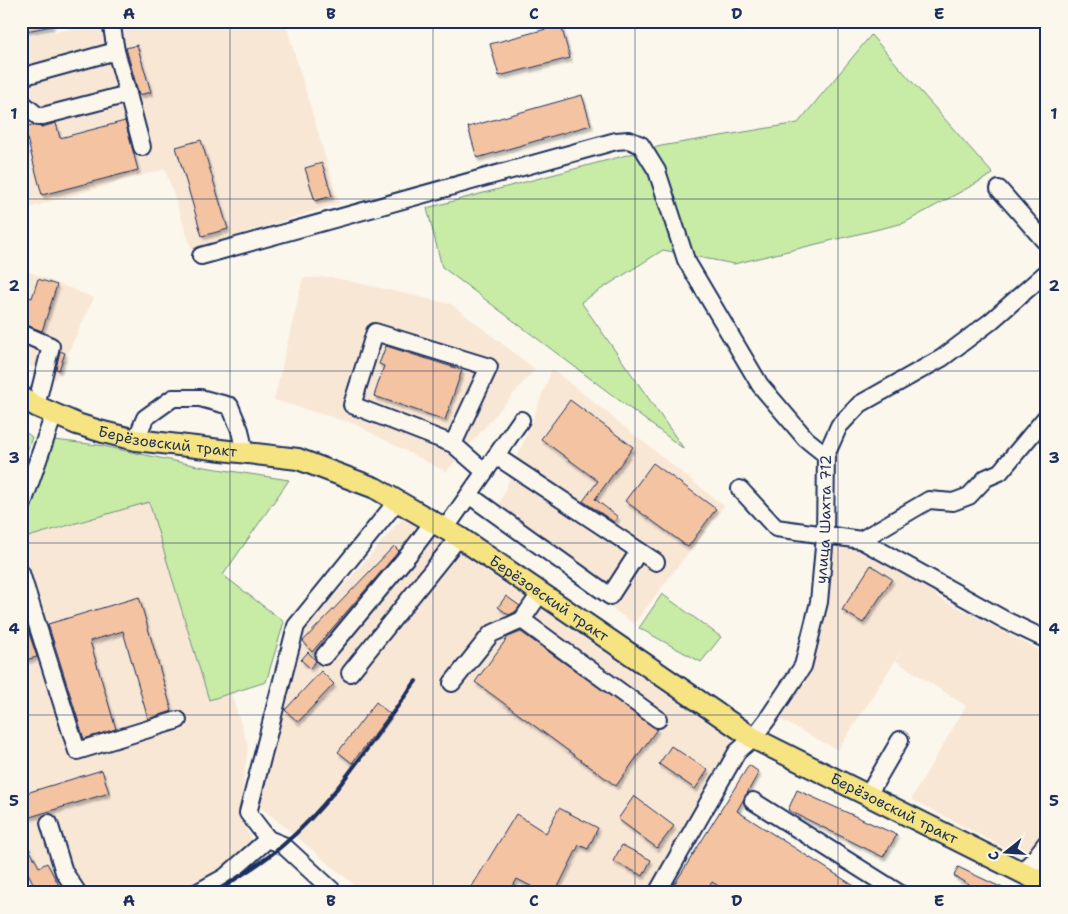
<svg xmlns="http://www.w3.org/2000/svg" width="1068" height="914" viewBox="0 0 1068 914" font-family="'Shantell Sans',sans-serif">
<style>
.built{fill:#f9e7d6}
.green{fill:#c8eba5;stroke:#728d82}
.building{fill:#f3c3a2;stroke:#1b2f5e;filter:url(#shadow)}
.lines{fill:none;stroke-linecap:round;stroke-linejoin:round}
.minor-casing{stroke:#1b2f5e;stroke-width:20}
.major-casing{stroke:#1b2f5e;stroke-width:24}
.minor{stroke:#fbf7ec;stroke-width:16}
.major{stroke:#f6e381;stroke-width:20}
.rail{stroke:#1b2f5e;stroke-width:4}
.grid{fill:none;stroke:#1b2f5e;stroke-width:1;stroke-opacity:0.55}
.labels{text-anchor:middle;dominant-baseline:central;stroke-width:5;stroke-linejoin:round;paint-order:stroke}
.street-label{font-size:15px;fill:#1b2f5e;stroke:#fbf7ec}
.neatline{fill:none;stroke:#1b2f5e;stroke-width:2}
.grid-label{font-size:16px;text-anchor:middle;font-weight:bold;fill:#1b2f5e}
</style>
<defs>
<filter id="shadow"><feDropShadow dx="2" dy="3.5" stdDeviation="1" flood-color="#0004"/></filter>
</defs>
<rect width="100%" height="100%" fill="#fbf7ec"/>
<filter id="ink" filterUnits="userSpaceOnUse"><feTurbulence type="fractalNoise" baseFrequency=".02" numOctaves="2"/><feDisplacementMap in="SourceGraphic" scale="10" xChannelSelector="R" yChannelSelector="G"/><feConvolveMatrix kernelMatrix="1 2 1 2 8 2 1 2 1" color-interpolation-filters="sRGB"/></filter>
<g filter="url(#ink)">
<!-- built -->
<g class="built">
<path d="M113 21H285L339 203 192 250 165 169 21 210V38Z"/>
<path d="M22 269 94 298 55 380 21 360Z"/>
<path d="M331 277 451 304 535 369 446 472 354 424 274 400 303 278Z"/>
<path d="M552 369 724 506 634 624 492 523Z"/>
<path d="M163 481 248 746 239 817 255 845 200 885 178 893H21V526Z"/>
<path d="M405 515 744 747 662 893H364L257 804 299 637Z"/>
<path d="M830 533 941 587 936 596 1047 654V870L911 799 966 706 896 661 902 650 838 750 779 719 820 636Z"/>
</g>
<!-- green -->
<g class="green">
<path d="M871 35 993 174 904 223 734 264 663 250 581 302 684 449 442 267 427 208 661 146 798 123Z"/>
<path d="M21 429 32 437 21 469Z"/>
<path d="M36 438 98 445 198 466 289 480 223 575 284 622 266 682 209 700 149 502 21 539V481Z"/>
<path d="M662 594 721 637 701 662 639 628Z"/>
</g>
<!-- building -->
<g class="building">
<path d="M21 21H52V26L21 32Z"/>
<path d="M561 25 570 58 499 76 490 44Z"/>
<path d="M137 45 151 92 139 95 126 48Z"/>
<path d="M582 95 591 125 477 158 468 127Z"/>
<path d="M125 121 138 170 42 195 24 127 32 125 42 127 56 123 60 138Z"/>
<path d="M201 140 228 229 202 236 176 147Z"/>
<path d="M322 163 332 196 315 201 305 168Z"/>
<path d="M38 279 57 285 42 331 21 323V310L26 296 32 298Z"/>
<path d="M386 346 462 370 445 420 374 396 384 366 379 364Z"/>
<path d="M60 351 65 353 59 370 56 369Z"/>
<path d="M570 400 633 447 595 499 618 517 614 522 583 501 598 481 541 439Z"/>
<path d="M653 463 716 509 688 547 625 501Z"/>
<path d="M394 546 399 551 312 652 303 641Z"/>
<path d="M871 565 892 579 863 623 842 610Z"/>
<path d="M506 596 520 606 515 612 509 615 498 607Z"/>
<path d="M139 597 172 711 148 719 123 631 90 641 116 729 84 739 48 624Z"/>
<path d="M28 630 37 657 21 661V632Z"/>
<path d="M521 632 657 729 616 786 475 682 508 637Z"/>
<path d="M308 652 316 661 310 668 301 660Z"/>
<path d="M321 671 334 684 298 722 285 710Z"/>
<path d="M376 702 390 714 352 763 338 752Z"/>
<path d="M671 746 708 770 695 789 659 764Z"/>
<path d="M749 765 759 772 737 811 865 893H730L712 882 705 893H669Z"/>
<path d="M102 770 109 793 30 817 23 794Z"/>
<path d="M797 790 897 835 883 857 788 810Z"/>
<path d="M634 796 674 826 657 848 618 819Z"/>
<path d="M559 808 598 828 588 849 579 845 555 893H544L517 879 509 893H468L516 814 546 833Z"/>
<path d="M21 834 39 867 47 863 63 893H38L25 867 21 869Z"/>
<path d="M622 845 651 860 643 876 613 861Z"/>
<path d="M958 867 1013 893H968L971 886 954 876Z"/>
</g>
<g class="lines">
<defs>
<g id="minor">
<path d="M111 21 116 51"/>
<path d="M21 77 116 51 128 94"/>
<path d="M21 102 39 117 128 94 142 147"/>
<path d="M999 189 1047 244"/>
<path d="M201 256 616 141 629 140 641 145 657 171 686 260 760 385 806 439 826 455"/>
<path d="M21 333 51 346 36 406"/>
<path d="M136 440 145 418 173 398H200L230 406 240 430 245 454"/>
<path d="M453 444 489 367 375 332 352 405 453 444 484 471"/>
<path d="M496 456 656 562"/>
<path d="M740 489 776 528 861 540 1005 620 1047 640"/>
<path d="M469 495 610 596 639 551"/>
<path d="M21 509 54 414"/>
<path d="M445 529 521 420"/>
<path d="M861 540 929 500 953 502 969 496 986 478 1000 472 1047 416"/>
<path d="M21 573 77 751 178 720"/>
<path d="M541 592 522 620 658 719"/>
<path d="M324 656 409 554 434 521"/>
<path d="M350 673 459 537"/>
<path d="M452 683 491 634 522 620"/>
<path d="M868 795 900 740"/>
<path d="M753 801 899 893"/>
<path d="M49 823 64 872 78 893"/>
<path d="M268 839 283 845 335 893"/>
<path d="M1030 864 1047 842"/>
<path d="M1020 871 1030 864 1047 866"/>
<path d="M196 893 225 877 268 839 248 813 296 626 398 500"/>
<path id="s1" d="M657 893 737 752 753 738 769 717 803 666 819 602 825 536 826 455 839 426 860 404 942 358 990 322 1047 272"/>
</g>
<g id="major">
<path id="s2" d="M21 397 36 406 77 424 103 432 136 440 298 459 375 488 459 537 753 738 1047 885"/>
</g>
</defs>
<!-- minor casing -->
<use href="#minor" class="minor-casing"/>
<!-- major casing -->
<use href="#major" class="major-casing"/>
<!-- minor -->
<use href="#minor" class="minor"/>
<!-- major -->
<use href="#major" class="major"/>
<!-- rail -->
<path class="rail" d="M213 893C237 878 261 864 282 846 336 800 374 737 416 681"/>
</g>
</g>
<!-- grid -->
<path class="grid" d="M230 21V893M433 21V893M635 21V893M838 21V893M21 199H1047M21 371H1047M21 543H1047M21 715H1047"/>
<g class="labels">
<!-- street labels -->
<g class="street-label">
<text stroke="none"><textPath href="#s2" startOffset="155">Берёзовский тракт</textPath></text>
<text stroke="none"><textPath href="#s1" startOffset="420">улица Шахта 712</textPath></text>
<text stroke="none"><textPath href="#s2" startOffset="575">Берёзовский тракт</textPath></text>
<text stroke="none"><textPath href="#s2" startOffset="980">Берёзовский тракт</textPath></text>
</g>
</g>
<!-- margin -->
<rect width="1068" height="914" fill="none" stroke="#fbf7ec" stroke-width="55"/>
<!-- north arrow -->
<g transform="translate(1006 852) rotate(253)" stroke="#fbf7ec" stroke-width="4" paint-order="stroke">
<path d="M0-4L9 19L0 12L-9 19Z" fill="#1b2f5e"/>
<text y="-8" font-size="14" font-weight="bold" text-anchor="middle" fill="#1b2f5e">С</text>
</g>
<rect x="28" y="28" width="1012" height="858" class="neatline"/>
<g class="grid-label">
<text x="129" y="19">A</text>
<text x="331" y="19">B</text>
<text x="534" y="19">C</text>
<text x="737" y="19">D</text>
<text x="939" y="19">E</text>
<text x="14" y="119">1</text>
<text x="1054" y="119">1</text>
<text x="14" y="291">2</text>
<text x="1054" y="291">2</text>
<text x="14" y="463">3</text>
<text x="1054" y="463">3</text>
<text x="14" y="634">4</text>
<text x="1054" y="634">4</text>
<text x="14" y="806">5</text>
<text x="1054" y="806">5</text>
<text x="129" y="906">A</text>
<text x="331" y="906">B</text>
<text x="534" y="906">C</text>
<text x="737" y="906">D</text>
<text x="939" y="906">E</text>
</g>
</svg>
